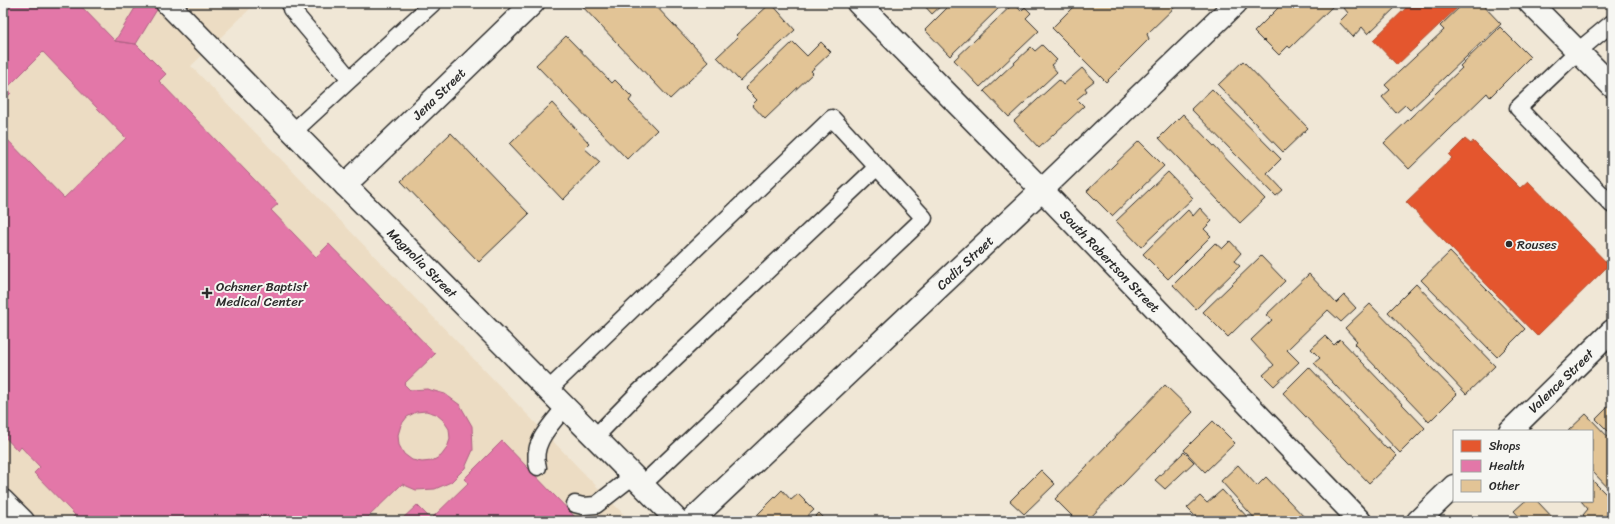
<svg xmlns="http://www.w3.org/2000/svg" width="1615" height="524" viewBox="0 0 1615 524" font-family="Sriracha,sans-serif">
<style>
.built{fill:#ecdcc3}
.shops{fill:#e4572e;stroke:#ac4a2d}
.health{fill:#e377a8;stroke:#ac6082;fill-rule:evenodd}
.building{fill:#e2c496;stroke:#2b2b2b}
.lines{fill:none;stroke-linecap:round;stroke-linejoin:round}
.service-casing{stroke:#2b2b2b;stroke-width:19}
.minor-casing{stroke:#2b2b2b;stroke-width:25}
.service{stroke:#f6f6f2;stroke-width:16}
.minor{stroke:#f6f6f2;stroke-width:22}
.poi-dot{fill:#2b2b2b;stroke:#f6f6f2;stroke-width:1.5}
.labels{text-anchor:middle;dominant-baseline:central;stroke-width:4;stroke-linejoin:round;paint-order:stroke}
.street-label{font-size:13px;fill:#2b2b2b;stroke:#f6f6f2}
.poi-label{font-size:13px;fill:#2b2b2b;stroke:#f6f6f2;text-anchor:start}
</style>
<rect width="100%" height="100%" fill="#f0e7d6"/>
<filter id="ink" filterUnits="userSpaceOnUse"><feTurbulence type="fractalNoise" baseFrequency=".025" numOctaves="2"/><feDisplacementMap in="SourceGraphic" scale="8" xChannelSelector="R" yChannelSelector="G"/><feConvolveMatrix kernelMatrix="1 2 1 2 8 2 1 2 1" color-interpolation-filters="sRGB"/></filter>
<g filter="url(#ink)">
<!-- built -->
<path class="built" d="M3 3H256L191 66 630 521H3Z"/>
<!-- shops -->
<g class="shops">
<path d="M1411 3 1461 4 1397 65 1373 40Z"/>
<path d="M1465 139 1471 144 1473 141 1520 188 1528 181 1609 265 1537 336 1406 202 1452 158 1449 155Z"/>
</g>
<!-- health -->
<g class="health">
<path d="M3 3H78L115 41 136 44 166 74 159 81 278 204 271 210 316 257 329 244 435 354 404 384 410 390 427 389 445 394 460 405 472 426 473 450 465 468 451 482 435 489 416 490 402 484 364 521H69L75 515 34 473 40 467 21 447 18 451 3 435V135L64 198 126 138 43 52 7 88 11 93 3 101ZM426 411 436 414 443 420 449 429 450 439 447 448 441 456 432 461 422 462 412 460 404 454 399 445 398 435 401 425 407 417 416 412Z"/>
<path d="M138 3H161L136 44 115 41Z"/>
<path d="M502 441 579 521H400L417 505 431 519 468 483 464 479Z"/>
</g>
<!-- building -->
<g class="building">
<path d="M582 3H653L709 62 670 99 581 5Z"/>
<path d="M771 3 795 30 740 81 717 57 738 37 736 35Z"/>
<path d="M922 3H944L932 14Z"/>
<path d="M952 3H1000L1002 5 950 56 925 30Z"/>
<path d="M1014 3 1021 11 1025 7 1031 13 1026 18 1039 31 980 87 954 60Z"/>
<path d="M1077 3H1179L1147 34 1149 39 1106 82 1052 28Z"/>
<path d="M1283 3H1336L1290 48 1288 46 1279 55 1264 40 1263 41 1254 32Z"/>
<path d="M1349 3H1400L1368 34 1362 27 1353 37 1339 22 1348 13 1344 8Z"/>
<path d="M1464 3H1481L1501 24 1410 110 1405 105 1396 113 1382 97 1390 90 1385 85 1444 30 1440 26Z"/>
<path d="M1500 27 1530 57 1490 97 1487 93 1409 169 1384 143 1462 68 1460 66Z"/>
<path d="M566 36 612 83 615 80 632 97 629 101 657 130 627 159 536 65Z"/>
<path d="M793 42 807 56 821 42 831 52 811 71 813 73 765 119 752 105 757 100 745 88Z"/>
<path d="M1042 45 1057 60 1051 65 1057 72 1009 117 984 91 1031 47 1035 51Z"/>
<path d="M1243 61 1308 128 1283 152 1218 85Z"/>
<path d="M1082 68 1094 81 1085 88 1087 91 1077 99 1084 106 1039 148 1014 121 1059 80 1063 85Z"/>
<path d="M1212 89 1281 159 1267 173 1283 190 1276 196 1191 109Z"/>
<path d="M552 103 589 143 584 148 600 162 563 200 510 144Z"/>
<path d="M1183 114 1265 199 1240 223 1159 138Z"/>
<path d="M451 133 529 214 479 262 401 181Z"/>
<path d="M1139 141 1164 166 1112 216 1087 191Z"/>
<path d="M1168 172 1193 198 1141 247 1116 221Z"/>
<path d="M1200 208 1212 221 1204 229 1211 236 1168 279 1143 254 1188 210 1193 216Z"/>
<path d="M1230 241 1241 253 1234 261 1240 266 1196 309 1173 285 1215 243 1222 249Z"/>
<path d="M1450 252 1525 329 1497 357 1421 280Z"/>
<path d="M1261 256 1285 281 1228 337 1203 312Z"/>
<path d="M1309 274 1336 303 1344 295 1356 308 1341 322 1328 310 1287 350 1299 362 1274 386 1263 375 1274 365 1251 340 1272 320 1266 315Z"/>
<path d="M1416 284 1495 366 1466 394 1388 312Z"/>
<path d="M1370 304 1457 394 1429 422 1354 344 1357 341 1345 328Z"/>
<path d="M1325 336 1334 345 1340 339 1425 428 1400 453 1314 363 1320 358 1311 349Z"/>
<path d="M1309 367 1387 449 1389 448 1397 456 1369 483 1283 393Z"/>
<path d="M1165 385 1193 412 1087 521H1077L1055 499Z"/>
<path d="M1612 403V435L1596 419Z"/>
<path d="M1586 414 1612 441V492L1592 471V431H1568Z"/>
<path d="M1213 421 1235 443 1205 472 1184 450Z"/>
<path d="M1184 452 1194 462 1165 489 1155 480Z"/>
<path d="M1238 465 1257 486 1266 477 1308 521H1257L1221 481Z"/>
<path d="M1041 470 1055 484 1024 514 1010 501Z"/>
<path d="M1592 480 1612 500V521H1589L1583 515 1588 509 1581 501H1592Z"/>
<path d="M782 490 791 500 798 494 814 510 802 521H751Z"/>
<path d="M1222 490 1251 521H1200L1187 508 1200 496 1207 503Z"/>
<path d="M1525 501H1537L1556 521H1523L1514 511Z"/>
<path d="M819 513 827 521H811Z"/>
</g>
<g class="lines">
<defs>
<g id="service">
<path d="M297 3 291 9 350 79"/>
<path d="M1612 23 1578 51 1518 108 1612 205"/>
<path d="M293 132 433 3"/>
<path d="M548 390 832 118 877 167"/>
<path d="M595 437 639 392 877 167 924 218 642 485"/>
<path d="M538 467C530 444 552 424 565 407"/>
<path d="M575 504 583 506 596 505 633 476"/>
</g>
<g id="minor">
<path d="M167 3 345 185 678 521"/>
<path d="M858 3 1042 190 1360 521"/>
<path d="M1530 3 1612 86"/>
<path d="M345 185 533 3"/>
<path d="M1510 431 1612 331"/>
<path d="M3 501 23 521"/>
<path d="M691 521 1042 190 1236 3"/>
<path d="M1418 521 1454 486"/>
</g>
</defs>
<!-- service casing -->
<use href="#service" class="service-casing"/>
<!-- minor casing -->
<use href="#minor" class="minor-casing"/>
<!-- service -->
<use href="#service" class="service"/>
<!-- minor -->
<use href="#minor" class="minor"/>
</g>
</g>
<!-- markers -->
<g class="poi-dot">
<circle cx="1509" cy="244" r="4"/>
<path d="M205 287h4v4h4v4h-4v4h-4v-4h-4v-4h4z"/>
</g>
<g class="labels">
<!-- street labels -->
<g class="street-label">
<text transform="translate(439 94) rotate(-44)">Jena Street</text>
<text transform="translate(1110 261) rotate(46)">South Robertson Street</text>
<text transform="translate(422 263) rotate(45)">Magnolia Street</text>
<text transform="translate(965 263) rotate(-43)">Cadiz Street</text>
<text transform="translate(1561 381) rotate(-44)">Valence Street</text>
</g>
<!-- poi labels -->
<g class="poi-label">
<text x="1517" y="244">Rouses</text>
<text x="216" y="286">Ochsner Baptist<tspan x="216" dy="15">Medical Center</tspan></text>
</g>
</g>
<!-- margin -->
<rect width="1615" height="524" fill="none" stroke="#f6f6f2" stroke-width="16"/>
<rect x="8" y="8" width="1599" height="508" fill="none" stroke="#2b2b2b" stroke-width="1.5" filter="url(#ink)"/>
<!-- legend -->
<rect x="1453" y="430" width="140" height="72" fill="#f6f6f2" stroke="#a5a5a2"/>
<rect x="1461" y="440" width="20" height="12" fill="#e4572e" stroke="#a5a5a2"/>
<text x="1489" y="450" font-size="12" fill="#2b2b2b">Shops</text>
<rect x="1461" y="460" width="20" height="12" fill="#e377a8" stroke="#a5a5a2"/>
<text x="1489" y="470" font-size="12" fill="#2b2b2b">Health</text>
<rect x="1461" y="480" width="20" height="12" fill="#e2c496" stroke="#a5a5a2"/>
<text x="1489" y="490" font-size="12" fill="#2b2b2b">Other</text>
</svg>
